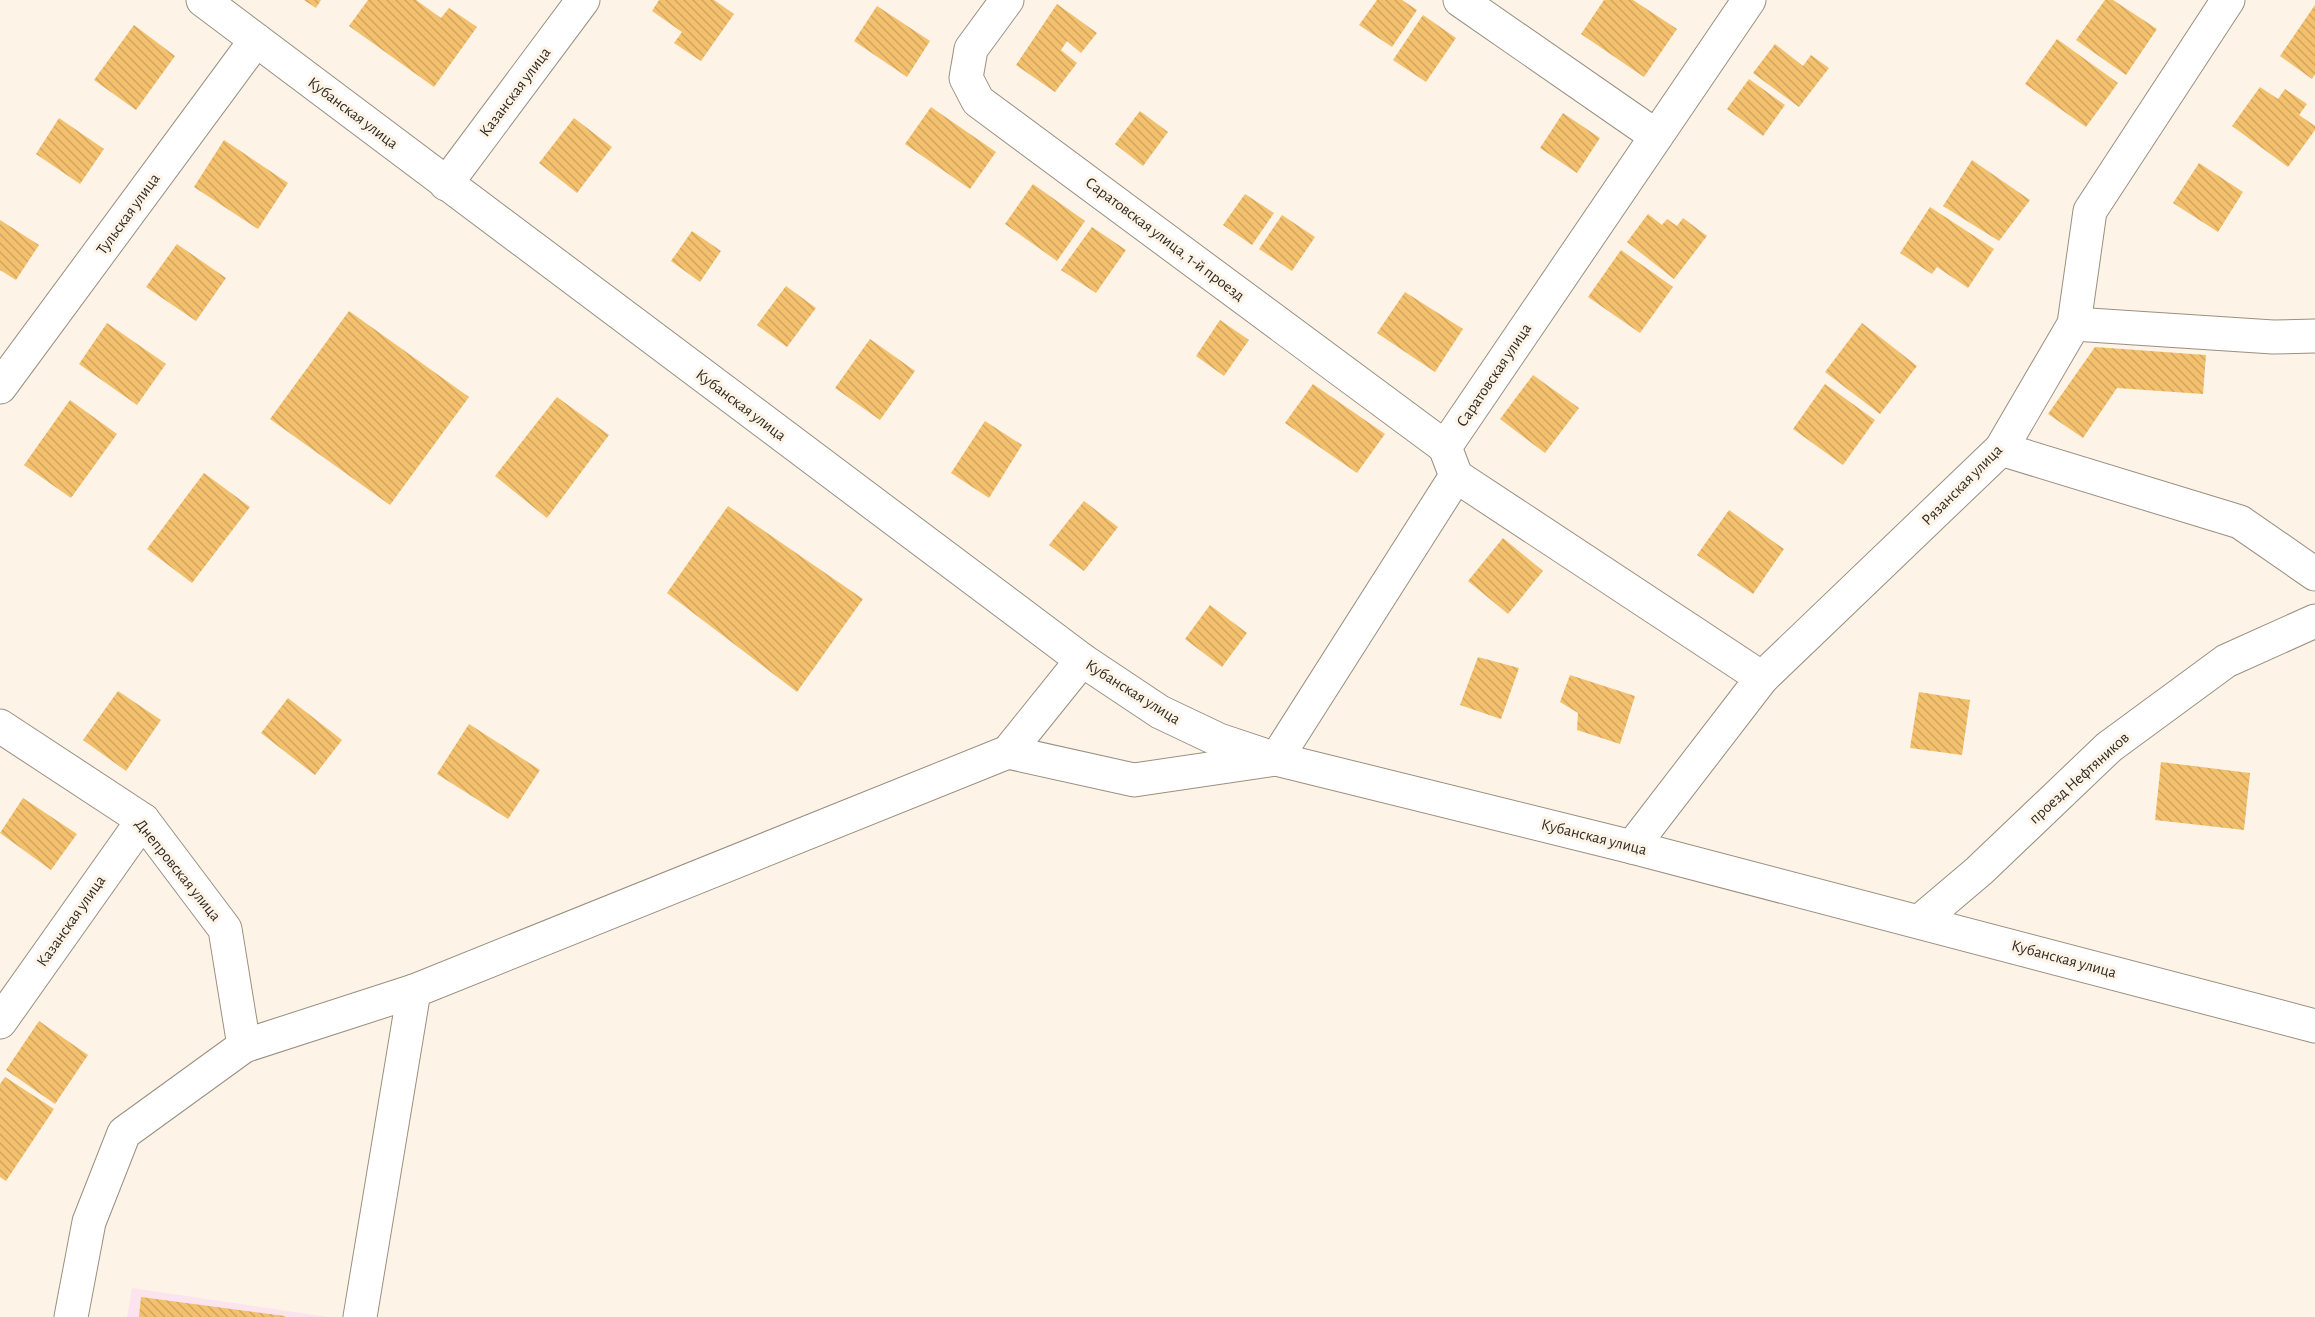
<svg xmlns="http://www.w3.org/2000/svg" width="2315" height="1317" viewBox="0 0 2315 1317" font-family="'Alegreya Sans',sans-serif">
<style>
.industrial{fill:#fce4ef}
.building{fill:url(#building-back-hatch)}
.lines{fill:none;stroke-linecap:round;stroke-linejoin:round}
.minor-casing{stroke:#9a8f80;stroke-width:35}
.minor{stroke:#fff;stroke-width:33}
.labels{text-anchor:middle;dominant-baseline:central;stroke-width:6;stroke-linejoin:round;paint-order:stroke}
.street-label{font-size:16px;fill:#2f2b24;stroke:#fdf4e7}
</style>
<defs>
<pattern id="building-back-hatch" width="6" height="6" patternUnits="userSpaceOnUse" patternTransform="scale(1.5)"><rect width="6" height="6" fill="#f3c06e"/><path d="M-1 5l2 2M0 0l6 6M5-1l2 2" fill="none" stroke="#d1a55f"/></pattern>
</defs>
<rect width="100%" height="100%" fill="#fdf4e7"/>
<!-- industrial -->
<path class="industrial" d="M132 1288 328 1317H127Z"/>
<!-- building -->
<g class="building">
<path d="M304 0H321L316 8Z"/>
<path d="M368 0H416L441 18 449 8 477 27 434 87 349 26Z"/>
<path d="M659 0H714L734 14 701 61 674 43 682 32 652 11Z"/>
<path d="M1377 0H1402L1417 10 1392 47 1359 25Z"/>
<path d="M1604 0H1633L1677 29 1644 77 1581 34Z"/>
<path d="M2105 0H2113L2157 29 2126 75 2076 40Z"/>
<path d="M1057 4 1097 33 1081 53 1067 41 1061 50 1077 63 1055 92 1016 65Z"/>
<path d="M2315 5V74L2312 79 2280 56Z"/>
<path d="M877 6 930 41 907 77 854 41Z"/>
<path d="M1423 15 1456 38 1426 82 1393 60Z"/>
<path d="M134 25 175 56 136 110 94 80Z"/>
<path d="M2057 39 2118 83 2086 127 2025 84Z"/>
<path d="M1775 44 1803 66 1811 55 1829 68 1799 107 1753 73Z"/>
<path d="M1749 79 1785 105 1763 136 1727 109Z"/>
<path d="M2260 87 2278 99 2285 89 2307 104 2299 115 2315 126V130L2288 167 2232 126Z"/>
<path d="M931 107 996 152 970 189 905 144Z"/>
<path d="M1140 111 1168 132 1143 166 1115 144Z"/>
<path d="M1563 113 1600 138 1577 173 1540 148Z"/>
<path d="M59 118 104 149 80 184 36 154Z"/>
<path d="M574 118 612 147 577 193 539 163Z"/>
<path d="M224 140 288 183 258 229 194 187Z"/>
<path d="M1972 160 2030 200 1999 241 1943 206Z"/>
<path d="M2199 163 2243 192 2218 232 2173 203Z"/>
<path d="M1033 184 1085 221 1057 261 1005 224Z"/>
<path d="M1245 194 1274 213 1252 245 1223 225Z"/>
<path d="M1930 207 1994 249 1968 288 1937 267 1932 274 1900 253Z"/>
<path d="M1648 214 1662 225 1667 219 1677 226 1683 218 1707 236 1674 279 1627 242Z"/>
<path d="M1282 215 1315 237 1292 271 1259 249Z"/>
<path d="M0 220 39 245 16 280 0 270Z"/>
<path d="M1092 227 1126 250 1096 293 1061 270Z"/>
<path d="M692 231 721 251 700 282 671 261Z"/>
<path d="M177 244 226 278 196 321 146 287Z"/>
<path d="M1621 250 1673 287 1640 333 1588 297Z"/>
<path d="M786 286 816 308 787 347 757 325Z"/>
<path d="M1405 292 1463 329 1435 372 1377 333Z"/>
<path d="M349 311 469 397 390 505 270 419Z"/>
<path d="M1220 320 1249 340 1224 376 1196 356Z"/>
<path d="M107 323 166 364 137 405 79 364Z"/>
<path d="M1862 323 1917 366 1880 414 1825 372Z"/>
<path d="M870 339 915 371 880 420 835 388Z"/>
<path d="M2095 347 2206 355 2203 394 2117 388 2083 438 2048 414Z"/>
<path d="M1533 375 1579 408 1545 453 1500 419Z"/>
<path d="M1313 384 1385 434 1357 473 1285 423Z"/>
<path d="M1825 384 1875 420 1843 465 1793 429Z"/>
<path d="M557 397 609 435 547 518 495 476Z"/>
<path d="M70 400 117 434 71 498 24 465Z"/>
<path d="M985 421 1022 445 989 498 951 473Z"/>
<path d="M204 473 250 507 192 583 147 549Z"/>
<path d="M1084 501 1118 527 1084 571 1049 545Z"/>
<path d="M728 506 863 599 797 692 667 593Z"/>
<path d="M1729 510 1784 549 1753 594 1697 555Z"/>
<path d="M1503 538 1543 571 1508 614 1468 581Z"/>
<path d="M1210 605 1247 633 1222 667 1185 639Z"/>
<path d="M1478 657 1519 668 1501 719 1460 705Z"/>
<path d="M1570 675 1635 696 1620 744 1577 730 1578 713 1560 702Z"/>
<path d="M118 691 161 720 126 771 83 740Z"/>
<path d="M1919 692 1970 700 1962 755 1910 748Z"/>
<path d="M288 698 342 740 315 775 261 733Z"/>
<path d="M469 724 540 770 508 819 437 774Z"/>
<path d="M2161 762 2250 773 2244 830 2155 820Z"/>
<path d="M23 798 77 834 51 870 0 833Z"/>
<path d="M39 1021 88 1055 55 1104 6 1070Z"/>
<path d="M5 1077 54 1109 6 1181 0 1177V1084Z"/>
<path d="M141 1297 285 1316V1317H139Z"/>
</g>
<g class="lines">
<defs>
<g id="minor">
<path d="M203 0 1082 660 1160 712 1219 740 1276 759 1632 847 2315 1026"/>
<path d="M1007 0 971 49 966 78 978 101 1445 447"/>
<path d="M1460 0 1656 136"/>
<path d="M446 184 583 0"/>
<path d="M2074 324 2273 337 2315 336"/>
<path d="M0 387 256 40"/>
<path d="M2001 449 2240 522 2315 574"/>
<path d="M1456 476 1762 678"/>
<path d="M0 726 143 820 225 929 244 1046"/>
<path d="M1008 752 1082 660"/>
<path d="M1632 847 1762 678 2001 449 2074 324 2090 211 2228 0"/>
<path d="M1920 921 1979 871 2109 747 2226 661 2315 621"/>
<path d="M0 1022 143 820"/>
<path d="M71 1317 89 1222 124 1133 244 1046 414 991 1008 752 1134 780 1276 759 1456 476 1445 447 1749 0"/>
<path d="M360 1317 414 991"/>
</g>
</defs>
<!-- minor casing -->
<use href="#minor" class="minor-casing"/>
<!-- minor -->
<use href="#minor" class="minor"/>
</g>
<g class="labels">
<!-- street labels -->
<g class="street-label">
<text transform="translate(515 92) rotate(-53)">Казанская улица</text>
<text transform="translate(353 113) rotate(37)">Кубанская улица</text>
<text transform="translate(128 214) rotate(-54)">Тульская улица</text>
<text transform="translate(1165 239) rotate(37)">Саратовская улица, 1-й проезд</text>
<text transform="translate(1494 375) rotate(-56)">Саратовская улица</text>
<text transform="translate(741 405) rotate(37)">Кубанская улица</text>
<text transform="translate(1962 485) rotate(-45)">Рязанская улица</text>
<text transform="translate(1133 692) rotate(32)">Кубанская улица</text>
<text transform="translate(2079 778) rotate(-42)">проезд Нефтяников</text>
<text transform="translate(1594 837) rotate(14)">Кубанская улица</text>
<text transform="translate(178 870) rotate(51)">Днепровская улица</text>
<text transform="translate(71 921) rotate(-55)">Казанская улица</text>
<text transform="translate(2064 959) rotate(15)">Кубанская улица</text>
</g>
</g>
</svg>
